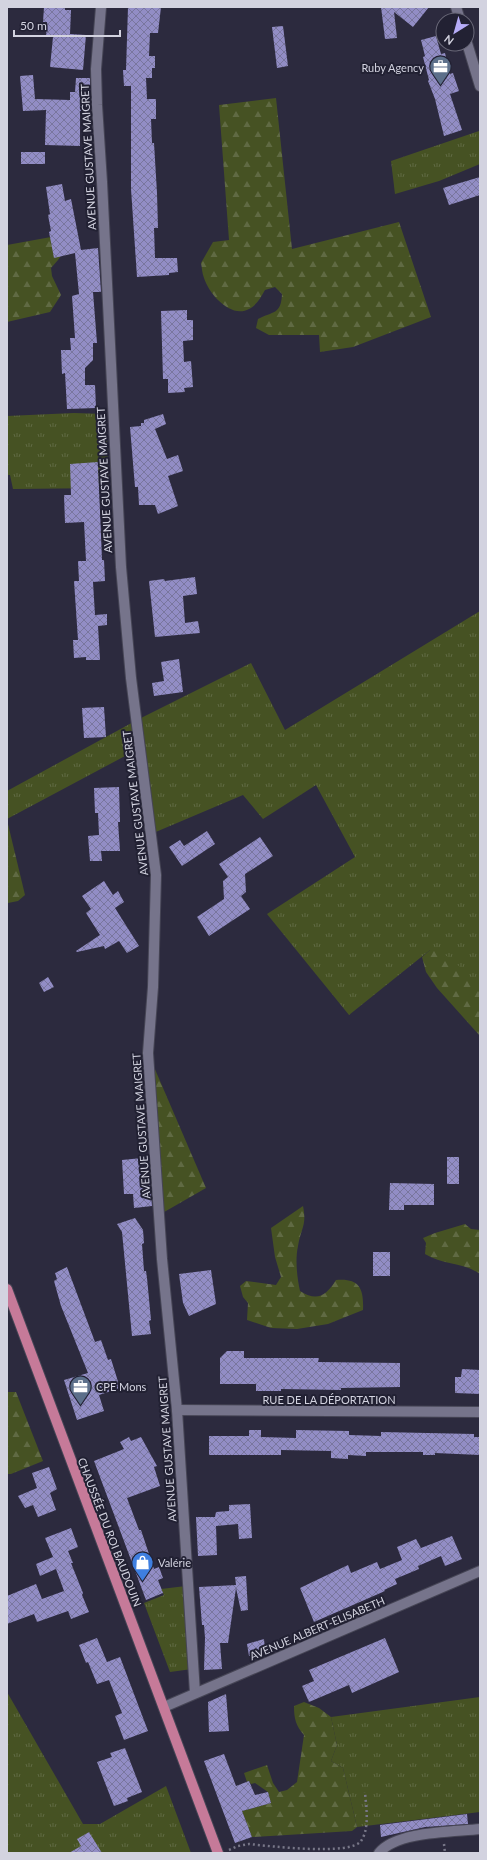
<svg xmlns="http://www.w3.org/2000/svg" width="487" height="1860" viewBox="0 0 487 1860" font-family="Lato,sans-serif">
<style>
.grass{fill:url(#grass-tufts)}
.forest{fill:url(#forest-firs)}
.building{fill:url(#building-cross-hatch)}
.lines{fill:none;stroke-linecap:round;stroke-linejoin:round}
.minor-casing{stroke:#464555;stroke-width:12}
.major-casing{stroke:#464555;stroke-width:12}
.path{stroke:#787788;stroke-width:2.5;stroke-dasharray:2 3;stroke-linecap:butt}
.minor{stroke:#76748b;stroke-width:10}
.major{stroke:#c67a99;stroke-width:10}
.labels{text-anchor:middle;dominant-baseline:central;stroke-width:4;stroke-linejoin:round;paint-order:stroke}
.poi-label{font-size:11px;fill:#d3d3e0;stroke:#222133;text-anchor:start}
.street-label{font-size:11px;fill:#d3d3e0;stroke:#222133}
</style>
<defs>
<pattern id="grass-tufts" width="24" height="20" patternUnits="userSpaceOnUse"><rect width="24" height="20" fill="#465223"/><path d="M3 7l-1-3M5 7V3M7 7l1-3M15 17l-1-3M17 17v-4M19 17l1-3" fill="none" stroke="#606a43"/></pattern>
<pattern id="forest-firs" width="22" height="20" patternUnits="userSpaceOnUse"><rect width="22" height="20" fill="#465223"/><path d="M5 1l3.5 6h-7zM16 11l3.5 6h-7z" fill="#606a43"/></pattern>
<pattern id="building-cross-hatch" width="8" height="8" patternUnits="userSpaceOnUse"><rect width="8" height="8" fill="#928dc5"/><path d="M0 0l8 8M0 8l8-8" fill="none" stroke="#79769e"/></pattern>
</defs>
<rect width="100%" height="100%" fill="#2c2a3e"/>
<!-- grass -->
<g class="grass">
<path d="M479 131 480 164 439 181 395 194 391 161Z"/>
<path d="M74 413 106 414 109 488 13 489 10 475H7V416Z"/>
<path d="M480 611V1001L430 950 349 1015 267 914 355 857 316 785 263 819 243 795 151 834 140 748 7 819V791L137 720 251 663 285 730Z"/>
<path d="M186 1586 192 1669 170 1672 144 1603 164 1595 161 1589Z"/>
<path d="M7 1692 83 1824H100L166 1786 191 1853H7Z"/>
<path d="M480 1697V1812L357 1827 343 1768 331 1761 337 1745 331 1717Z"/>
</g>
<!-- forest -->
<g class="forest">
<path d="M276 98 292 249 399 222 431 317 353 347 320 352 319 335H269L256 328 258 319C273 311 281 315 282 294L275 287 265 290C261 297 257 305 249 309 231 319 209 294 204 278 202 273 202 268 201 263L213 242 229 240 219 105Z"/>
<path d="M51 237 64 251 58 260 51 268 52 276 61 295 50 312 7 322V245Z"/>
<path d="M7 820 25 895 18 901 8 903Z"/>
<path d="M430 950C452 953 465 973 480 989V1036L437 988 426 972 422 957Z"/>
<path d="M148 1053 206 1188 159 1215Z"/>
<path d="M303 1206C307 1226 301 1228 298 1246 295 1260 297 1277 300 1291 317 1302 326 1296 336 1280 359 1278 364 1288 363 1310L328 1324 297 1329 271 1328 247 1320 248 1303 243 1297 240 1286 246 1281 276 1285 281 1277 275 1257 271 1228Z"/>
<path d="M465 1224 471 1229 480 1230V1274C463 1262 442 1265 425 1254L426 1243 423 1238 435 1233Z"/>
<path d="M7 1392H16L43 1461 11 1474H7Z"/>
<path d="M304 1702 319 1708 331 1717 337 1745 331 1761 343 1768 357 1827 352 1831 252 1837 242 1811 271 1803 268 1792 255 1783 251 1784 249 1781 247 1782 244 1773 267 1765 273 1783 279 1792 287 1790 297 1782 304 1735C296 1726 294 1719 294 1706Z"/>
</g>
<!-- building -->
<g class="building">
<path d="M44 7H65V10H71L70 34 86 35 83 70 50 67 53 37H46L47 22H43Z"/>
<path d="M128 7H161L158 33H150L149 56H155V68H152V78H146L147 99H156V119H151L152 143H154L157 193 158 228H154L155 258H177L178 272 169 273V275L137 277 131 189V86H124L123 70H126Z"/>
<path d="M381 7H429L413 27 394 12 397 38 385 39Z"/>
<path d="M283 26 288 66 277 68 272 27Z"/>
<path d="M436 36 441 54 445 53 450 74 453 73 459 91 450 94 462 130 444 136 435 99 428 81 429 80 423 57 425 56 421 40Z"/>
<path d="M33 75 35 99 70 100V92H75L76 78H90V111H80V146L45 145 46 110 23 111 20 76Z"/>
<rect x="21" y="152" width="24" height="12"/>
<path d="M480 177V195L449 205 443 188Z"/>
<path d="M62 184 65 201 71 199 81 250 98 248 101 292H93L97 343H93V360L85 368V385H95L96 408 67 409 65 373 62 374 61 350H71L70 338H75L72 296 79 294 75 253 54 258 49 232 51 231 48 215 50 214 46 187Z"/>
<path d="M187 310V320H193V340L183 341 184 362 191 361 193 387 184 388 185 392 168 393V379H163L161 311Z"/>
<path d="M163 414 166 424 155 429 167 459 178 455 183 471 168 476 178 506 158 514 155 505H139L138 487H135L130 427 141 426V423H144V420Z"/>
<path d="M98 462 102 560H104L105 581 93 582 95 615 107 614V625L98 626 100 660H86V657L74 658 73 640H78L74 581H79L78 561H86L84 522 65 523 64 495H71L70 464Z"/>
<path d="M195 577 197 594 183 596 185 623 198 621 200 633 155 637 149 581 164 579 165 581Z"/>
<path d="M179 659 183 692 154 696 152 683 164 681 161 662Z"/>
<path d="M104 707 106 737 84 738 82 708Z"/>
<path d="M119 787 120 822H118L120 851H101L102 861H90L88 836 99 835 98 813H95L94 788Z"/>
<path d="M207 831 215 844 182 866 169 847 180 840 184 846Z"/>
<path d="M260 837 273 856 245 874 246 892 241 896 250 909 209 936 197 917 224 899 223 881 228 877 219 864Z"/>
<path d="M104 881 113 895 118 891 124 902 115 908 139 946 127 953 119 941 105 949 104 946 77 952 76 951 100 935 86 913 91 909 82 896Z"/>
<path d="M48 977 54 987 44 992 39 983Z"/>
<rect x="447" y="1157" width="12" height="27"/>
<path d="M142 1158 144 1182H146L147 1186 150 1185 152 1206 134 1208 133 1194H124L122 1160Z"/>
<path d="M390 1183 434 1184V1205H404V1210H389Z"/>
<path d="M135 1218 143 1230 144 1243 142 1244 144 1271H146L147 1278 151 1320 149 1321 151 1334 132 1336 122 1232 117 1224Z"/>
<rect x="373" y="1252" width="17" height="24"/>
<path d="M67 1267 95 1342 101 1340 108 1360 111 1359 120 1388 99 1395 104 1411 77 1420 64 1380 88 1373 61 1306 54 1281 57 1279 55 1273Z"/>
<path d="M211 1270 216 1304 189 1316 183 1303 179 1274Z"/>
<path d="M227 1351H244V1358H319L318 1362 400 1363V1387L341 1388V1390L281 1389V1391H256V1384H220V1358Z"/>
<path d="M462 1369 480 1370V1394L455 1393V1377H461Z"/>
<path d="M249 1430H261V1437L296 1438V1430L349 1431V1435L381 1436V1432L474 1434V1437H480V1455L435 1453V1455H423V1452H366V1456L348 1455V1459L331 1458V1451L281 1450V1455H209V1436H249Z"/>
<path d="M129 1437 131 1441 141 1437 157 1466 154 1467 160 1486 127 1498 139 1530H141L154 1569 159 1567 163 1578 158 1580 163 1593 146 1600 94 1461 124 1449 120 1442Z"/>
<path d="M49 1467 57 1489 50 1493 56 1510 38 1517 33 1505 25 1508 18 1496 37 1488 32 1473Z"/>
<path d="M250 1504 252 1538 239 1539 238 1524 216 1526 217 1555 198 1556 196 1517H215L216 1512 229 1511V1505Z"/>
<path d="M71 1528 78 1547 68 1551 73 1563H71L83 1593 82 1595 89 1612 71 1619 68 1611 37 1622 34 1614 7 1624V1596L36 1584 42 1599 64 1591 56 1569 40 1576 36 1564 53 1557 45 1538Z"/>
<path d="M452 1536 462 1559 445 1566 441 1556 418 1566 419 1569 395 1579 397 1584 384 1590 385 1591 314 1622 300 1588 348 1565 351 1573 377 1562 380 1569 402 1560 397 1547 416 1539 421 1548Z"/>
<path d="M246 1576 248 1610 241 1611 236 1588 228 1643H220L222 1669 204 1670 205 1638 204 1625H202L199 1587 236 1585 235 1577Z"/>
<path d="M97 1638 107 1662 120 1657 148 1731 124 1740 115 1716 122 1713 109 1680 97 1684 88 1662 86 1663 79 1645Z"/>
<path d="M385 1638 399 1672 352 1693 349 1685 309 1702 302 1686 314 1681 309 1670Z"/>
<path d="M264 1639 265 1650 257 1655 249 1656 247 1644Z"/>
<path d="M226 1694 229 1731 209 1732 208 1702Z"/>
<path d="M125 1748 142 1792 127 1798 128 1801 114 1806 97 1762 112 1757 110 1753Z"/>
<path d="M224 1754 236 1786 249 1781 255 1795 268 1792 271 1803 242 1811 252 1837 235 1843 204 1761Z"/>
<path d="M467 1814 468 1824 425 1827 381 1837 380 1825Z"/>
<path d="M89 1832 102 1853H69L81 1846 77 1839Z"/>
</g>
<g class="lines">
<defs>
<g id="minor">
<path d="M101 7 96 69 97 105 102 182 121 567 131 678 156 875 153 987 148 1053 162 1259 177 1410 195 1693"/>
<path d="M456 7 460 20"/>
<path d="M467 43 480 86"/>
<path d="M177 1410 480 1412"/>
<path d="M164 1707 480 1571"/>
<path d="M379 1853C396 1831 453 1832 480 1829"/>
</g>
<path id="major" d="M7 1289 218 1853"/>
</defs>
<!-- minor casing -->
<use href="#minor" class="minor-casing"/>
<!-- major casing -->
<use href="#major" class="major-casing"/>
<!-- path -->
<g class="path">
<path d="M444 1844 445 1853"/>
<path d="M229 1850 238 1846 249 1844C269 1846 351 1856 361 1841 370 1828 366 1807 365 1792"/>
</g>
<!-- minor -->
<use href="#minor" class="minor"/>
<!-- major -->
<use href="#major" class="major"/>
</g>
<!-- icons -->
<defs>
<symbol id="office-pin" viewBox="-11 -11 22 30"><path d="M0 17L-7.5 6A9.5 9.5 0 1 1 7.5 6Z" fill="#5c6f8a" stroke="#222133"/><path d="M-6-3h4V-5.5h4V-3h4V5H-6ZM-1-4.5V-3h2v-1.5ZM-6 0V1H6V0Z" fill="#fff"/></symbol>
<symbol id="shop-pin" viewBox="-11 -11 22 30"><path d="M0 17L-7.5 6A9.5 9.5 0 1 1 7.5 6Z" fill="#3f7fe0" stroke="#222133"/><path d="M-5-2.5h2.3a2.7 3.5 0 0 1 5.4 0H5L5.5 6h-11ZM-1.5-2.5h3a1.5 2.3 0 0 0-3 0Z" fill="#fff"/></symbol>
</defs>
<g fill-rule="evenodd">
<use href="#office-pin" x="428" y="54" width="25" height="34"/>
<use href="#office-pin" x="68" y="1374" width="25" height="34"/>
<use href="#shop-pin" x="130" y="1550" width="25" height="34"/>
</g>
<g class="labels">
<!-- poi labels -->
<g class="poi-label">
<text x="424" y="67" text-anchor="end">Ruby Agency</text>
<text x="96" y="1386">CPE Mons</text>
<text x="158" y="1562">Valérie</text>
</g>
<!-- street labels -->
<g class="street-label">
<text transform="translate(88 157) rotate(-93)">AVENUE GUSTAVE MAIGRET</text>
<text transform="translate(104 480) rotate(-93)">AVENUE GUSTAVE MAIGRET</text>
<text transform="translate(135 803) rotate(-97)">AVENUE GUSTAVE MAIGRET</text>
<text transform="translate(141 1126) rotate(-94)">AVENUE GUSTAVE MAIGRET</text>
<text x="329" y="1399">RUE DE LA DÉPORTATION</text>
<text transform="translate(167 1449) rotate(-94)">AVENUE GUSTAVE MAIGRET</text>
<text transform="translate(110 1532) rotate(69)">CHAUSSÉE DU ROI BAUDOUIN</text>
<text transform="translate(317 1628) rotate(-23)">AVENUE ALBERT-ELISABETH</text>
</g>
</g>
<!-- border -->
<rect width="487" height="1860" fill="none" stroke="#d3d3e0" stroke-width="16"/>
<!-- north arrow -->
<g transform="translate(455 32) rotate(217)"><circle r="19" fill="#222133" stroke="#696878"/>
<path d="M0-3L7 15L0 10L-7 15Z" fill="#b6acf8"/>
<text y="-6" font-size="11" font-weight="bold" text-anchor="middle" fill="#d3d3e0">N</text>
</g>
<!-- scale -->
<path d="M14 30v6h106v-6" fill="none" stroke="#d3d3e0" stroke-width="2"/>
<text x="20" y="30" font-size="12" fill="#d3d3e0" stroke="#222133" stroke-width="3" paint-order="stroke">50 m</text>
</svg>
